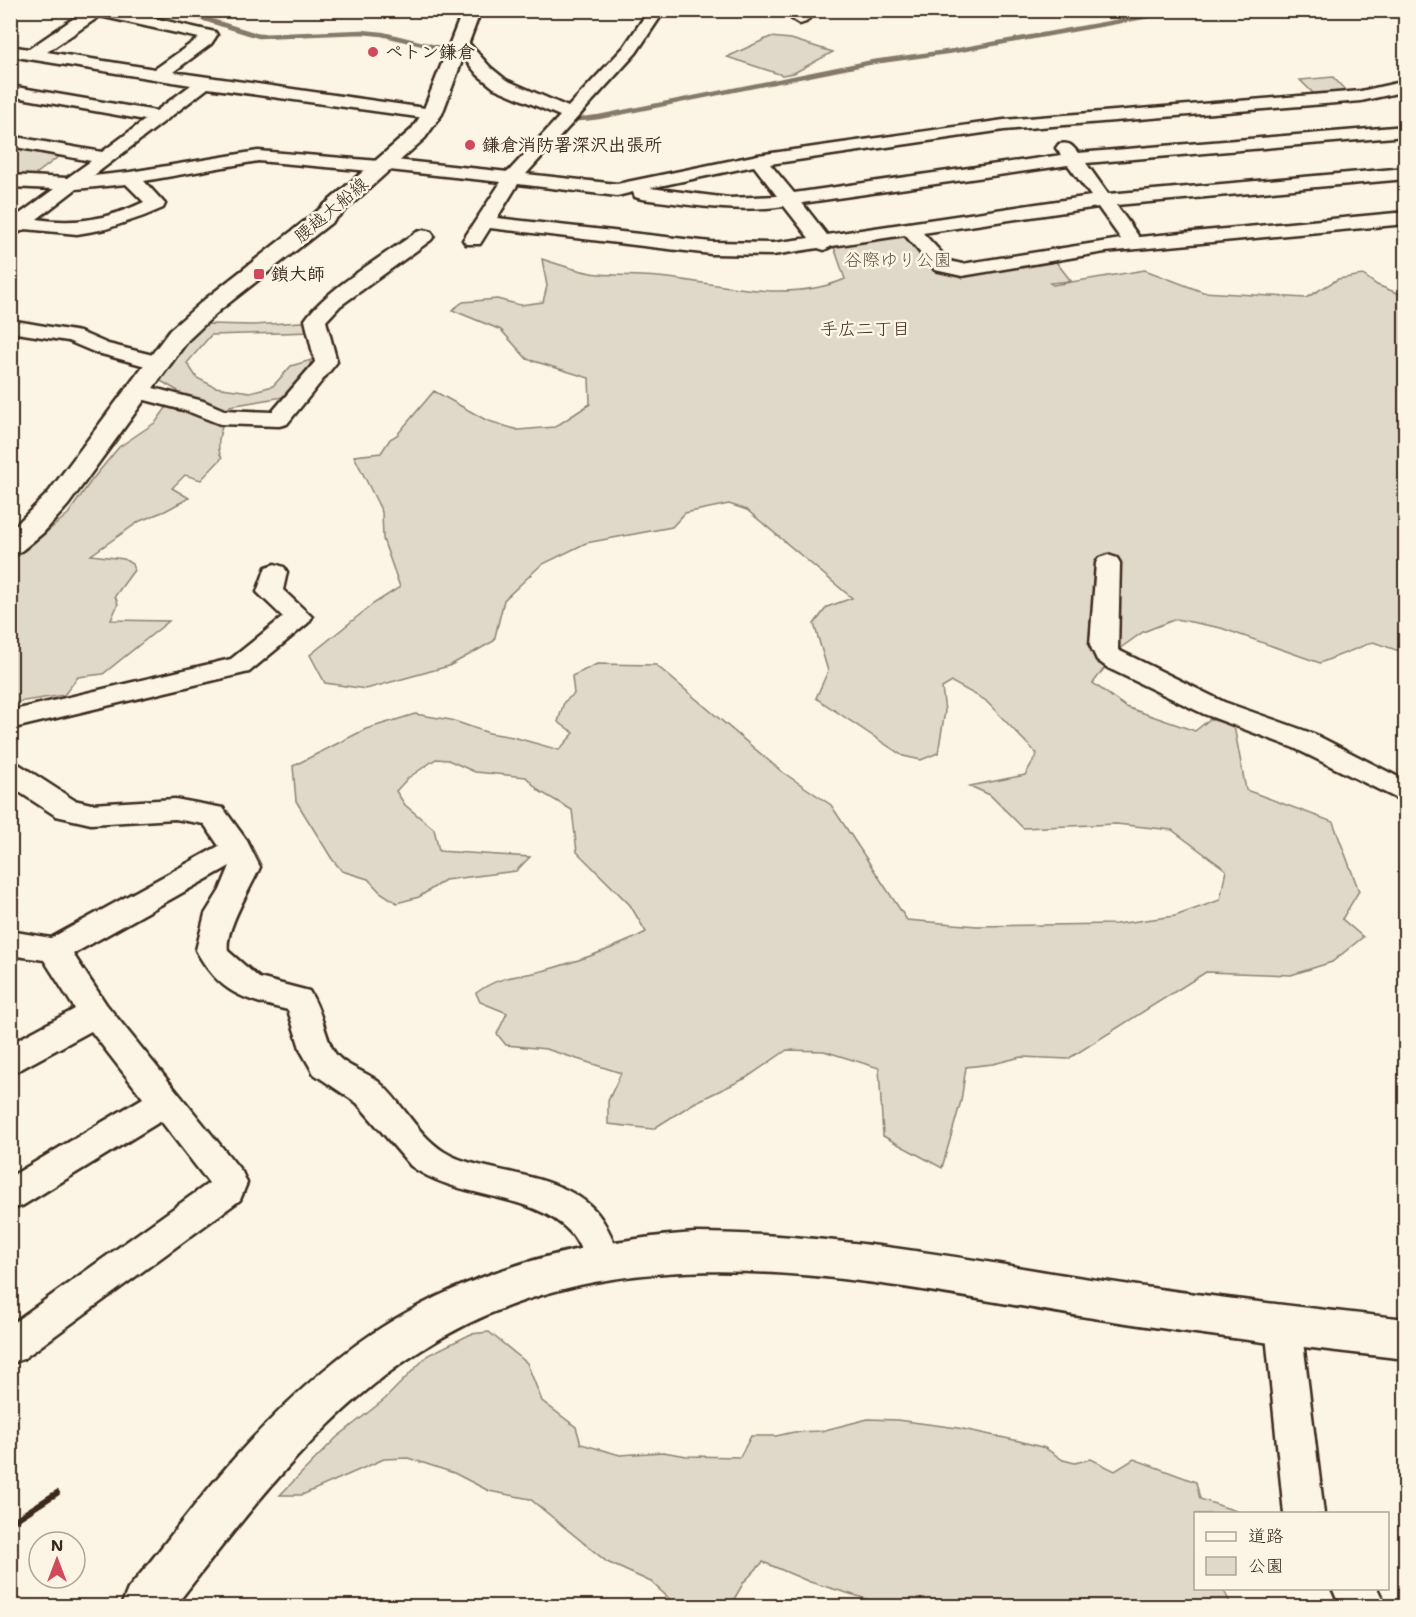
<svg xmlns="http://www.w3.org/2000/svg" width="1416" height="1617" viewBox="0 0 1416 1617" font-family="'Shantell Sans','Klee One',sans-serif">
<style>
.green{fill:#e0d8c8;stroke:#8e8173;stroke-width:1.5}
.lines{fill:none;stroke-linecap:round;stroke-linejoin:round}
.stream{stroke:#85796b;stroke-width:4.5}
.minor-casing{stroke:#3b2a1e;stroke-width:5}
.tertiary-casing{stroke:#3b2a1e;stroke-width:5}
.secondary-casing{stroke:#3b2a1e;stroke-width:5}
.minor{fill:#fcf5e5;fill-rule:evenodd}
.tertiary{fill:#fcf5e5;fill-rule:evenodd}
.secondary{fill:#fcf5e5;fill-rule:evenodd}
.rail{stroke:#3b2a1e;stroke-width:6}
.poi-dot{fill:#d1495b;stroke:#fcf5e5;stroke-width:2}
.labels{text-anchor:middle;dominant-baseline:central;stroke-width:5;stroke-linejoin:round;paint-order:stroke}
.far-poi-label{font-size:18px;font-weight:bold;fill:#3b2a1e;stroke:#fcf5e5;text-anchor:start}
.far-street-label{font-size:18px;fill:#3b2a1e;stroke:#fcf5e5}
.far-park-label{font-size:18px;fill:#645648;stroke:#fcf5e5}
.far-neighbourhood-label{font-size:18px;fill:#3b2a1e;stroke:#fcf5e5}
</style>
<rect width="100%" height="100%" fill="#fcf5e5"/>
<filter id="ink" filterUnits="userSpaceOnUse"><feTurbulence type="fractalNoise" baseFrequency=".0167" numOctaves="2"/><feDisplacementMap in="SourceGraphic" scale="12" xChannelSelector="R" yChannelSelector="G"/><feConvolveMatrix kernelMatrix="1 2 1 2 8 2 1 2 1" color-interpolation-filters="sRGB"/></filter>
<g filter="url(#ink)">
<!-- green -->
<g class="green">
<path d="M770 37 791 39 833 52 794 73 782 75 727 57Z"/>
<path d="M1333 77 1347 92 1314 94 1300 80Z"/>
<path d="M11 145 62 154 31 178 11 175Z"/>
<path d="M908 235 937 269 1053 258 1071 281 1050 283 1053 285 1145 270 1203 292 1306 298 1338 279 1363 275 1377 285 1405 296V653L1373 642 1320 663 1221 628 1176 619 1143 632 1119 649 1093 683 1126 707 1195 731 1210 719 1234 726 1246 790 1333 822 1359 891 1342 919 1363 937 1332 962 1291 975 1206 972 1068 1059 1021 1057 993 1064 966 1067 961 1101 942 1168 883 1136 879 1068 824 1051 787 1050 746 1078 694 1103 653 1129 608 1124V1101L621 1073 546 1049 506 1045 497 1034 507 1013 480 1002 476 993C502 974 517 978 546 970 581 960 614 949 646 932L630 905 577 852 572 810 539 791 526 777 475 772 448 760 436 759 408 778 396 791 405 805 434 829 439 851 530 857 516 871 445 880 419 897 397 903 380 892 368 879 342 871 332 859 296 801 293 766 366 729 415 714 451 720 489 733 513 737 559 750 574 733 558 722 564 702 574 694 572 676 597 664 656 665 781 771 831 805 907 920 977 926 1116 924 1175 916 1220 900 1226 870 1172 830 1116 824 1023 828 990 795 970 786 1025 775 1037 754 985 700 952 682 942 688 945 711 938 753 921 760 903 756 816 698 828 671 814 624 827 607 852 598 747 510 729 504 685 513 672 527 586 543 541 565 504 600 494 641 449 666 366 689 325 683 310 655 373 604 400 587 383 539 382 512 354 456 381 453 390 439 397 435 434 391 486 420 518 430 555 427 590 404 589 378 527 359 501 330 452 310 463 302 497 299 520 305 543 302 547 286 542 259C561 265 579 272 599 274 622 276 646 275 668 278 727 285 789 303 845 279L834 247Z"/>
<path d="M301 322 310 323 312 332 211 335 187 363 197 378 215 387 250 392 273 386 291 366 311 360 308 372 283 397 230 406C224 422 213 443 222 458L201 480 185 475 172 488 189 498 165 511 140 521 91 555 124 559 132 564 134 570 115 596 118 604 111 620 169 621 103 674 78 677 64 695 11 703 10 563 68 514 91 481 119 447 156 422 178 391 159 380 200 328 207 324 253 325Z"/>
<path d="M489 1332 527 1363 542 1401 576 1427 581 1444 620 1455 663 1452 687 1456 740 1457 751 1436H776L794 1432 821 1431 868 1419 897 1420 958 1428 1019 1441 1045 1448 1063 1460 1075 1463 1091 1459 1115 1471 1134 1459 1196 1482 1200 1499 1242 1513 1196 1514V1588L1223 1589 1232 1606H881L867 1599 810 1582 763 1562 744 1582 730 1606H674V1603L651 1582 607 1562 530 1499 489 1491 454 1473 408 1458 384 1459 302 1495H280L336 1438 385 1399 428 1355 471 1334Z"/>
</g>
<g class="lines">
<!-- stream -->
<g class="stream">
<path d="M176 10 259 36 362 32 382 34 439 48"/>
<path d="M548 110C566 121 579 120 599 117L873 62 954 51 1182 10"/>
</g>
<defs>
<g id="minor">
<path d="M86 10H118L215 32 217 35 211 44 173 72 432 109 438 110 441 114 438 118 432 119 208 88 93 176 130 172 258 151 379 161 386 159 508 172 560 116 494 88 478 75 453 45 451 42 453 39H465L490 67 506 80 568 107 624 47 649 10H665L636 53 526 174 617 184 758 155 1004 120 1361 91 1406 81V91L1361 101 1004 130 770 164 794 193 1061 155 1056 148 1059 144C1069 142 1072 145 1078 153L1406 126V136L1086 163 1108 194 1406 168V179L1116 205 1139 237 1406 212V224L1105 252 962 276 935 270 905 235 832 246 824 250 818 248 773 255 711 254 490 228 480 244H466L463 240 501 182 389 170 382 172 258 161 144 181 165 204 163 208 144 216 106 229 77 234 25 229 10 237V221L54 189 10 187V175L67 178 91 161 10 146V136L102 152 145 120 10 96V86L156 111 191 85 10 56V46L29 49ZM100 16 199 38 155 69 47 52ZM1068 165 1091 196 827 235 802 203ZM754 166 777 196 729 198 650 188ZM126 184 144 202C108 219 76 225 37 219L76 189ZM518 184 617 196 633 192 635 197 642 199C690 205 736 213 784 206L809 238 773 243 711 242 497 218ZM1098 207 1121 239 962 264 949 261 923 233Z"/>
<path d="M799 10H816L806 22 800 24 792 19Z"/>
<path d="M424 230 431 232 434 236 431 240 340 306 326 321 337 362 287 424 279 426 220 424 187 411 130 396 127 391 130 386 138 384 203 401 224 410 272 412 315 362 305 320C325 290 386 254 417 232Z"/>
<path d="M10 320 80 332 108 344 165 358 168 363 165 368 157 369 94 352 68 341 10 332Z"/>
<path d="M1108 555 1117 558 1120 563 1118 650 1224 702 1314 734 1406 781V803L1294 748 1204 714 1108 668 1097 660 1090 645 1096 563 1099 558Z"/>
<path d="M275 564 284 567 287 572 283 590 312 617 308 623 249 672 10 729V711L231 659 283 617 257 592 266 567Z"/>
<path d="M10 762 20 765 74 800 91 804 175 799 223 808 247 841 260 867C251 888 224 930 228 951L259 978 309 991C323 1012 323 1031 333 1050 342 1067 368 1071 381 1084 404 1105 417 1134 443 1151 460 1162 480 1165 500 1170 533 1177 576 1186 598 1214 609 1228 616 1247 623 1263L618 1274 605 1279 592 1274C585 1261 581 1245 571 1233 533 1191 459 1201 411 1166L357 1103 314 1074 301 1051 288 1010C243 999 219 993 196 950L205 914 220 890 230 866 73 954 106 1004 242 1172 247 1183 240 1200 23 1359 10 1364V1325L209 1183 161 1121 22 1206 10 1210V1177L143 1098 91 1031 21 1069 10 1073V1044L75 1009 44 960 10 955V931L51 938 219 846 204 824 175 819 91 824 56 816 10 786Z"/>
<path d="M1283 1308 1296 1313 1301 1325 1324 1514H1284L1265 1325 1270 1313Z"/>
<path d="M1332 1588H1377L1386 1606H1340Z"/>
</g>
<path id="tertiary" d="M695 1233C824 1233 950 1256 1077 1277 1186 1294 1296 1307 1406 1319V1359C1297 1347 1188 1333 1080 1316 862 1281 620 1221 420 1351 319 1416 248 1513 175 1606H121L128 1589C163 1547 195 1503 231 1462 278 1409 331 1358 392 1321 483 1266 590 1240 695 1233Z"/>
<path id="secondary" d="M463 10H481L442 114 425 138 331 223 220 310 188 340 68 505 43 533 20 552 10 555V531L48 493 170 330 204 300 315 213 411 130 422 114Z"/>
</defs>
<!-- minor casing -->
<use href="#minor" class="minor-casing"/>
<!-- tertiary casing -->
<use href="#tertiary" class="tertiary-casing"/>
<!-- secondary casing -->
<use href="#secondary" class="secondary-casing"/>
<!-- minor -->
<use href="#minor" class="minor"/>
<!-- tertiary -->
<use href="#tertiary" class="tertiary"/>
<!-- secondary -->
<use href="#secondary" class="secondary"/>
<!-- rail -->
<path class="rail" d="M10 1523 57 1493"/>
</g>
</g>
<!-- markers -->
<g class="poi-dot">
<circle cx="373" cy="52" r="6"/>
<circle cx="470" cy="145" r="6"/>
<rect x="253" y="268" width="12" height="12" rx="3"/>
</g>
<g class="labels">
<!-- far-poi labels -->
<g class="far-poi-label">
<text x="385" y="52">ペトン鎌倉</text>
<text x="482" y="145">鎌倉消防署深沢出張所</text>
<text x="271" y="274">鎖大師</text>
</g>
<!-- far-street labels -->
<g class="far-street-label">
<text transform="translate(331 210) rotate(-40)">腰越大船線</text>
</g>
<!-- far-park labels -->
<g class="far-park-label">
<text x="898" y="260">谷際ゆり公園</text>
</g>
<!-- far-neighbourhood labels -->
<g class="far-neighbourhood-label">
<text x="865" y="329">手広二丁目</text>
</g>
</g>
<!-- margin -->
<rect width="1416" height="1617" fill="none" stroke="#fcf5e5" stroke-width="36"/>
<rect x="18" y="18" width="1380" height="1581" fill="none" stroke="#3b2a1e" stroke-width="2" filter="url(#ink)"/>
<!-- legend -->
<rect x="1194" y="1512" width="195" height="78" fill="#fcf5e5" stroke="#afa495" stroke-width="1.5"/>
<rect x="1206" y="1532" width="30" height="9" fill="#fcf5e5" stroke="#afa495" stroke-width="1.5"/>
<text x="1248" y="1542" font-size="18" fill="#3b2a1e">道路</text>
<rect x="1206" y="1557" width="30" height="18" fill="#e0d8c8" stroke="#afa495" stroke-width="1.5"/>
<text x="1248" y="1572" font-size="18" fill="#3b2a1e">公園</text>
<!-- north arrow -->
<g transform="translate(57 1560)"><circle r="28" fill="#fcf5e5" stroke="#afa495" stroke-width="1.5"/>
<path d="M0-4.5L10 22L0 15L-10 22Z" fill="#d1495b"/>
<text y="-9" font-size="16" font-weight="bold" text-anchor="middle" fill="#3b2a1e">N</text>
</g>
</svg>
